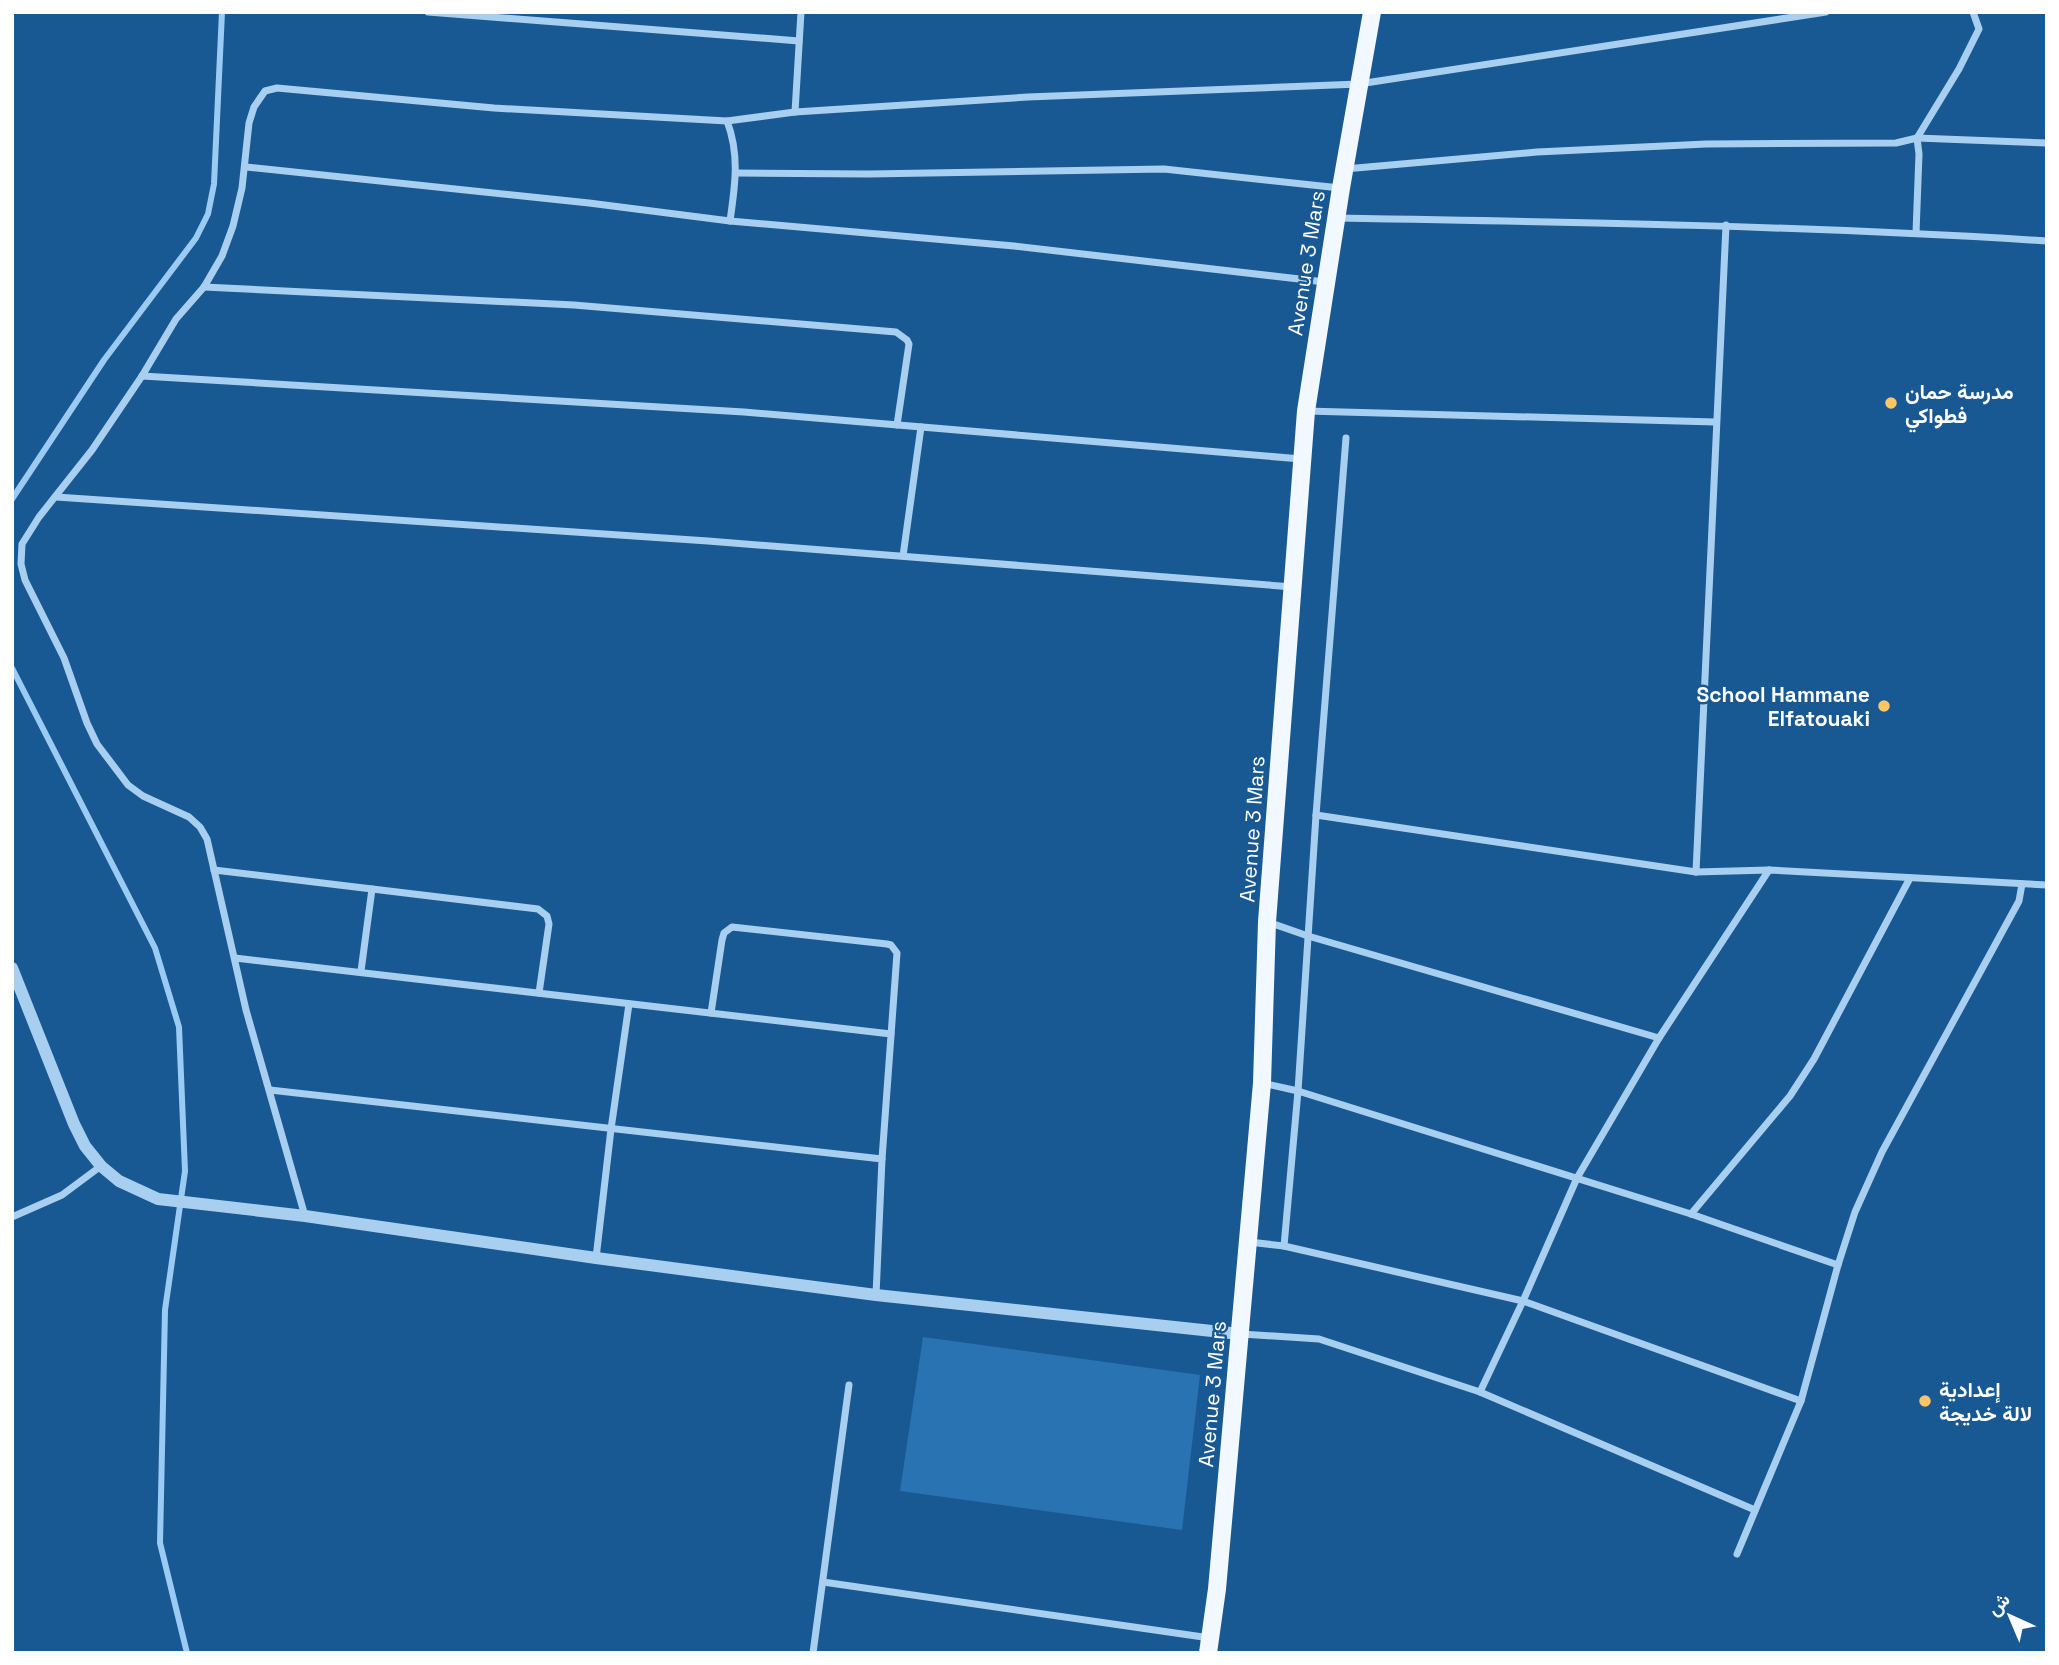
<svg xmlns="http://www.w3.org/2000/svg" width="2059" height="1665" viewBox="0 0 2059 1665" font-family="'Space Grotesk',Vazirmatn,sans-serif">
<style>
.green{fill:#2a73b2}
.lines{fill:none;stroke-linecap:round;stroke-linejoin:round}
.stream{stroke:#9bcbf3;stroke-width:6}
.minor{stroke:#a8cff0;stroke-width:7}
.tertiary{stroke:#a8cff0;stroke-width:12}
.primary{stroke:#f2f8ff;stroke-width:18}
.poi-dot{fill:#ffc668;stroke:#185994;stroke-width:2.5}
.labels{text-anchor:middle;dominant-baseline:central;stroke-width:5;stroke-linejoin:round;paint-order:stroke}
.street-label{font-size:21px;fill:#fff;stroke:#185994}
.poi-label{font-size:21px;font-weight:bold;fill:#fff;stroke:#185994;text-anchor:start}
</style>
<rect width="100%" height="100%" fill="#185994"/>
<!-- green -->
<path class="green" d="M923 1337 1200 1375 1182 1530 900 1491Z"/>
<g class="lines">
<!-- stream -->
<g class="stream">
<path d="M12 499 104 360 196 238 208 214 214 184 222 12"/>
<path d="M12 668 155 948 179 1027 185 1171 165 1310 160 1543 187 1653"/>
</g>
<!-- minor -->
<g class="minor">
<path d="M428 12 799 41"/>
<path d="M1973 12 1979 29 1959 69 1917 138 2047 143"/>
<path d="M795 112 801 12"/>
<path d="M727 121C740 155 735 186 730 221"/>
<path d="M246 167 589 203 730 221 1014 246 1325 282"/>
<path d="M1345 169 1537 152 1706 144 1896 143 1917 138 1919 154 1916 233"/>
<path d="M736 173 869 174 1164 169 1340 188"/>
<path d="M1337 218C1574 222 1810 226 2047 241"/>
<path d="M204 287 574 305 896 332 907 340 909 344 897 425"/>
<path d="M142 376 744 412 1301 459"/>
<path d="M1306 411 1715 422"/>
<path d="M56 497 708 541 1293 587"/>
<path d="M903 556 921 427"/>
<path d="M1316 815 1696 872 1769 870 2047 885"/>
<path d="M214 870 538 909 547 916 549 924 539 993"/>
<path d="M1769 870 1659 1038 1577 1178 1523 1301 1801 1401"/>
<path d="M1696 872 1726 225"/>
<path d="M1268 922 1308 936 1659 1038"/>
<path d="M235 958 891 1034"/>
<path d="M361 971 372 889"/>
<path d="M711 1013 722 940 724 933 732 927 887 944 891 945 897 953 882 1159 876 1295"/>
<path d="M1262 1083 1298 1091 1691 1214 1838 1265"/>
<path d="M270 1090 882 1159"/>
<path d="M1691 1214 1790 1096 1814 1059 1910 878"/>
<path d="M305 1216 246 1010 207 839 200 827 189 817 143 796 128 785 97 744 87 723 64 658 25 580 21 564 22 544 39 517 92 450 142 376 176 319 204 287 222 256 233 226 242 188 249 123 254 107 265 91 277 88 494 108 727 121 795 112 1028 97 1359 84 1826 12"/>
<path d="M12 1217 62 1195 101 1166"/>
<path d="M1249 1242 1284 1246 1523 1301 1480 1392"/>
<path d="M1284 1246 1298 1091 1316 815 1346 438"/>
<path d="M596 1258 611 1129 629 1004"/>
<path d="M1241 1334 1319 1339 1480 1392 1755 1510"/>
<path d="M1737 1554 1801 1401 1838 1265 1855 1212 1882 1152 2019 901 2022 884"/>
<path d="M823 1582 1210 1638"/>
<path d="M813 1653 849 1385"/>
</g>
<!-- tertiary -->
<path class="tertiary" d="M12 968 74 1124 85 1146 101 1166 119 1181 158 1199 305 1216 596 1258 876 1295 1240 1334"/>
<!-- primary -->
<path class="primary" d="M1208 1653 1217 1589 1262 1083 1267 922 1306 411 1341 188 1372 12"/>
</g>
<!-- markers -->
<g class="poi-dot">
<circle cx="1891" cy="403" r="7"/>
<circle cx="1884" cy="706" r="7"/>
<circle cx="1925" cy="1401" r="7"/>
</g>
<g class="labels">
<!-- street labels -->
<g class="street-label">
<text transform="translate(1306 263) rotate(-81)">Avenue 3 Mars</text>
<text transform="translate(1252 829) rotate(-86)">Avenue 3 Mars</text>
<text transform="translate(1212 1394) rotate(-85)">Avenue 3 Mars</text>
</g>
<!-- poi labels -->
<g class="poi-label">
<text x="1905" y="391">مدرسة حمان<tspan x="1905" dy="24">فطواكي</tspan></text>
<text x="1870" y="694" text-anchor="end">School Hammane<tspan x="1870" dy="24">Elfatouaki</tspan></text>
<text x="1939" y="1389">إعدادية<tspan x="1939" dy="24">لالة خديجة</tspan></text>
</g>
</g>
<!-- border -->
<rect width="2059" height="1665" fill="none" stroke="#ffffff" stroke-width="28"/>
<!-- north arrow -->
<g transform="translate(2010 1616) rotate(316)" stroke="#185994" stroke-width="5" paint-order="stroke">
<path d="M0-5L12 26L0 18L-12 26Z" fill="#ffffff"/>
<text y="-10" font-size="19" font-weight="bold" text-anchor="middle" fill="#ffffff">ش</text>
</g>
</svg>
